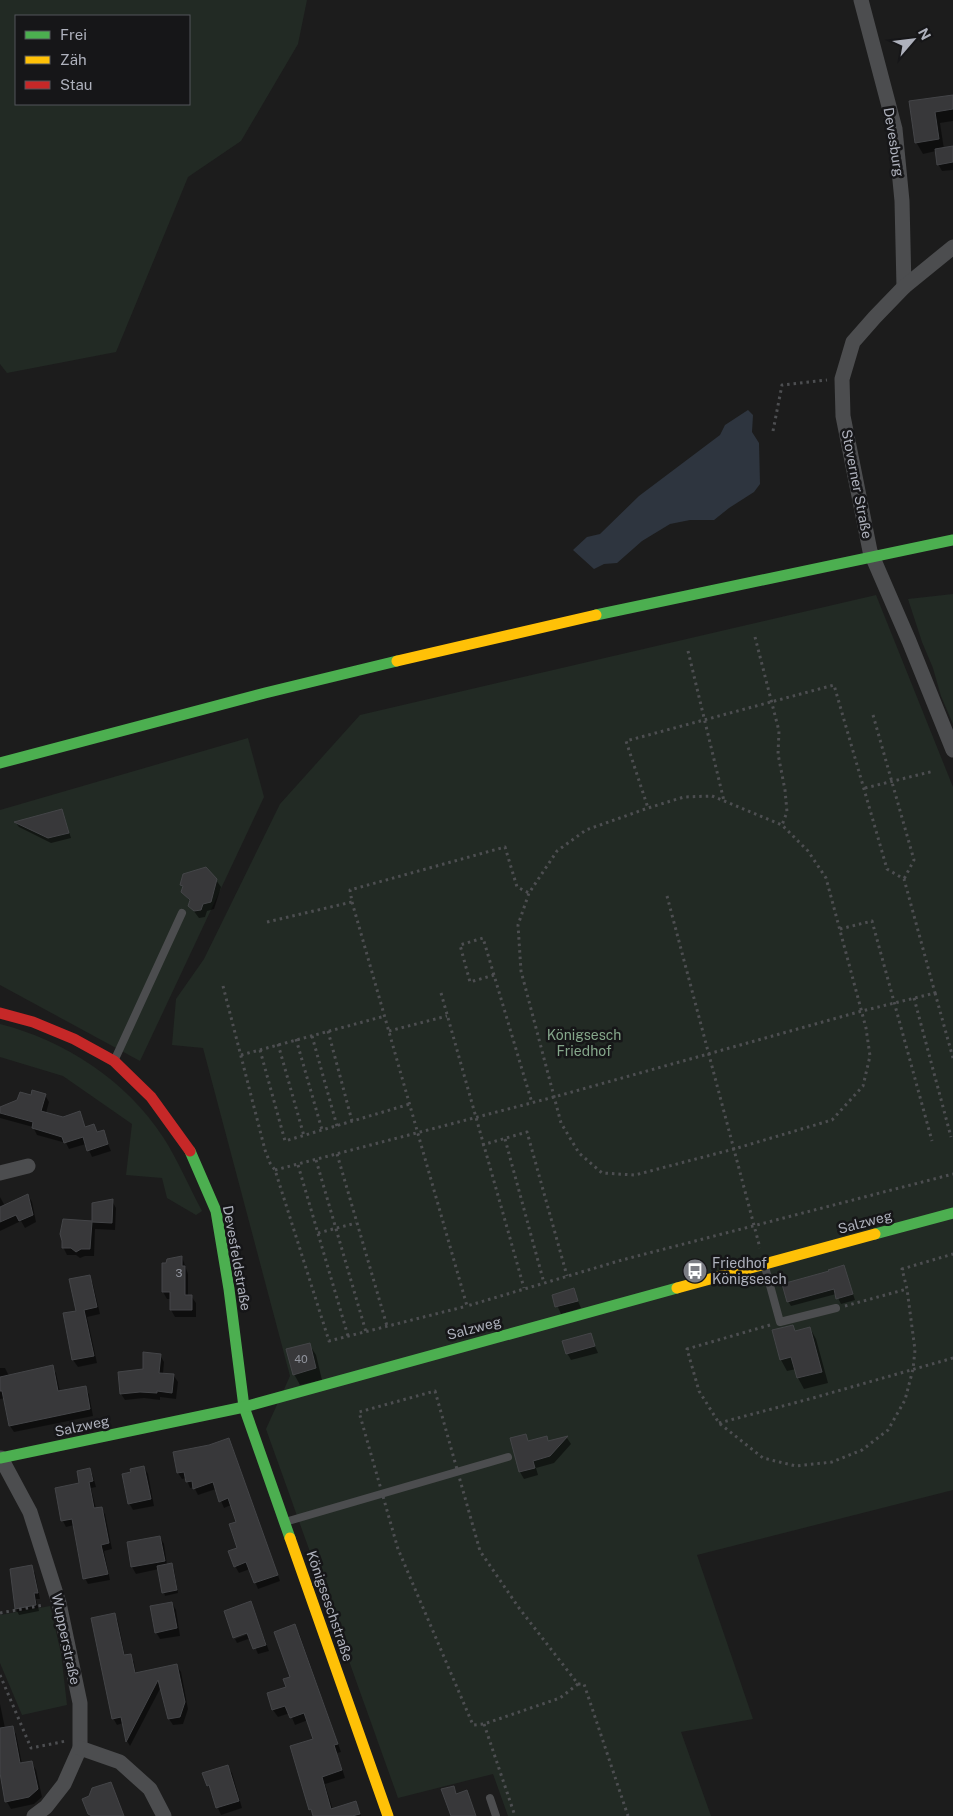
<svg xmlns="http://www.w3.org/2000/svg" width="953" height="1816" viewBox="0 0 953 1816" font-family="'Public Sans',sans-serif">
<style>
.green{fill:#222a24;fill-rule:evenodd}
.water{fill:#2e353f}
.shadow{fill:#0007}
.building{fill:#38383a;stroke:#444548}
.lines{fill:none;stroke-linecap:round;stroke-linejoin:round}
.path{stroke:#4d4e51;stroke-width:3;stroke-dasharray:2.5 4;stroke-linecap:butt}
.lane{stroke:#4c4d4f;stroke-width:8}
.street{stroke:#4c4d4f;stroke-width:15}
.fast{stroke:#4caf50;stroke-width:11}
.slow{stroke:#ffc107;stroke-width:11}
.jam{stroke:#c62828;stroke-width:11}
.labels{text-anchor:middle;dominant-baseline:central;stroke-width:5;stroke-linejoin:round;paint-order:stroke}
.number-label{font-size:11px;fill:#90939c}
.street-label{font-size:14px;fill:#aeb1bc;stroke:#161618}
.park-label{font-size:14px;fill:#85a78b;stroke:#161618}
.poi-label{font-size:14px;fill:#aeb1bc;stroke:#161618;text-anchor:start}
</style>
<rect width="100%" height="100%" fill="#1c1c1c"/>
<!-- green -->
<g class="green">
<path d="M0 0H307L298 44 241 141 188 177 116 352 7 373 0 364ZM16 16H189V104H16Z"/>
<path d="M953 594V724L941 696 933 668 922 642 908 599Z"/>
<path d="M876 595 953 787V1490L697 1555 753 1719 681 1732 711 1816H508L493 1774 398 1798 266 1429 290 1376 203 1048 172 1045 176 999 204 959 280 804 360 715Z"/>
<path d="M248 738 264 797 140 1061 0 985V810Z"/>
<path d="M0 1024C64 1040 127 1081 163 1137 178 1160 189 1187 202 1211L196 1215 167 1198 162 1178 126 1175 132 1124 63 1076 0 1057Z"/>
<path d="M50 1606 61 1653 67 1705 22 1715 0 1663V1615Z"/>
</g>
<!-- water -->
<path class="water" d="M748 410 753 415 752 432 759 443 760 484 754 492 729 508 714 520H690L670 524 642 541 617 563 604 564 594 569 573 550 587 537 600 534 639 496 720 435 725 425Z"/>
<!-- shadow -->
<g class="shadow">
<path d="M953 96V121L940 123 944 149 953 147V170L942 171 938 164 936 151 923 154 916 142 910 102Z"/>
<path d="M62 811 71 838 51 843 19 827 16 823Z"/>
<path d="M216 880 221 887 214 909 207 911 205 917 199 918 190 906 191 903 183 892 184 889 181 884Z"/>
<path d="M45 1095 49 1102 46 1113 63 1118 79 1113 86 1128 94 1126 98 1133 103 1132 111 1151 92 1157 86 1144 69 1149 66 1143 37 1135 33 1127 0 1118V1108L32 1097Z"/>
<path d="M28 1195 32 1202 36 1222 25 1228 21 1221 0 1231V1197L5 1206Z"/>
<path d="M112 1201 116 1208 115 1230 95 1229 94 1256H85L80 1258 76 1255H67L63 1247 64 1220 93 1222 94 1204Z"/>
<path d="M182 1257 188 1274V1296H191L196 1303V1317H175L171 1310V1299H167L163 1292Z"/>
<path d="M844 1267 855 1300 841 1304 836 1294 791 1306 788 1301 830 1272Z"/>
<path d="M89 1276 93 1284 100 1314 87 1317 97 1363 78 1367 73 1360 64 1314 77 1312Z"/>
<path d="M573 1290 581 1308 561 1314 553 1296Z"/>
<path d="M792 1326 796 1332 810 1328 816 1339 828 1383 804 1389 798 1378 796 1369 787 1371 781 1360 773 1331Z"/>
<path d="M590 1335 598 1353 571 1360 567 1353Z"/>
<path d="M309 1344 316 1355 322 1380 300 1385 294 1374Z"/>
<path d="M160 1355 164 1362 163 1374 174 1376 178 1382 176 1399 160 1397V1400L144 1398 125 1400 121 1394Z"/>
<path d="M52 1367 56 1373 60 1392 85 1388 89 1394 93 1416 14 1432 10 1426 5 1398 0 1399V1368H5L9 1376Z"/>
<path d="M525 1436 529 1442 546 1438 549 1443 567 1438 571 1444 554 1463 536 1468 538 1475 524 1479 520 1472 511 1439Z"/>
<path d="M228 1439 232 1446 280 1581 258 1589 250 1569 239 1573 235 1566 239 1549 238 1522 231 1505 224 1508 216 1489 198 1495 194 1487 190 1488 186 1478 182 1479 178 1473 195 1449Z"/>
<path d="M144 1467 148 1474 154 1506 133 1510 129 1503 132 1473Z"/>
<path d="M89 1469 93 1476 96 1487 91 1488 96 1509 101 1508 105 1514 112 1549 104 1551 110 1580 88 1584 85 1578 74 1525 66 1527 63 1521 56 1488 81 1484Z"/>
<path d="M160 1537 164 1544 167 1565H172L174 1568 178 1593 165 1596 159 1569 136 1574 132 1567Z"/>
<path d="M31 1567 35 1573 40 1599H36L39 1611 19 1615 16 1609 12 1570Z"/>
<path d="M172 1603 176 1610 180 1636 160 1639 156 1632Z"/>
<path d="M253 1608 269 1651 258 1654 251 1638 237 1643 235 1639 254 1632Z"/>
<path d="M115 1615 118 1621 125 1656 130 1655 134 1662 136 1674 177 1666 181 1672 188 1709 183 1724 173 1725 169 1719 161 1687 130 1746 127 1741 123 1723 117 1725 113 1718Z"/>
<path d="M294 1626 299 1633 341 1752 337 1753 345 1778 325 1784 333 1810 355 1803 361 1816H313L291 1747 315 1739 308 1720 295 1725 290 1713 278 1717 273 1710 268 1694 288 1688 292 1677Z"/>
<path d="M0 1704 5 1728 12 1727 16 1734 22 1764 32 1763 36 1770 42 1797 34 1804 11 1809 7 1802 0 1766Z"/>
<path d="M227 1766 232 1773 242 1808 221 1815 208 1785Z"/>
</g>
<!-- building -->
<g class="building">
<path d="M953 95V109L935 112 939 139 915 143 909 101Z"/>
<path d="M953 146V162L937 165 935 149Z"/>
<path d="M62 809 69 833 48 838 14 822Z"/>
<path d="M206 867 217 879 211 902 203 904 201 910 194 911 188 906 190 900 181 892 183 886 180 885 183 874Z"/>
<path d="M32 1090 46 1094 41 1111 63 1117 80 1111 85 1127 94 1124 97 1132 104 1130 108 1144 87 1151 83 1137 64 1143 62 1137 32 1128 33 1122 0 1113V1107L17 1100 20 1092 31 1095Z"/>
<path d="M28 1194 33 1215 19 1221 16 1215 0 1222V1207Z"/>
<path d="M113 1199 112 1223 92 1222 90 1249H81L76 1252 71 1248H62V1241L60 1234 63 1219 92 1221V1203Z"/>
<path d="M182 1256V1266H185V1295H192V1310H170V1292H162V1263H166L167 1259Z"/>
<path d="M844 1265 853 1294 836 1299 834 1289 787 1302 782 1284 829 1271 828 1270Z"/>
<path d="M90 1275 97 1307 84 1310 94 1356 72 1360 63 1313 76 1311 69 1279Z"/>
<path d="M574 1288 578 1301 555 1307 552 1295Z"/>
<path d="M793 1325 795 1331 810 1327 822 1372 797 1378 791 1357 780 1360 772 1330Z"/>
<path d="M591 1333 595 1346 566 1354 562 1341Z"/>
<path d="M310 1343 316 1368 293 1375 286 1349Z"/>
<path d="M143 1352 161 1354 159 1373 174 1374 172 1393 157 1391V1393L140 1392 120 1394 118 1372 143 1369Z"/>
<path d="M53 1365 58 1391 86 1386 90 1409 9 1426 2 1391H0V1377Z"/>
<path d="M526 1434 528 1441 547 1436 548 1441 568 1436 550 1456 533 1461 535 1468 519 1472 510 1438Z"/>
<path d="M229 1438 278 1575 254 1583 246 1562 234 1567 228 1551 237 1548 229 1524 236 1522 228 1498 219 1502 213 1482 193 1489 192 1481 186 1482 184 1472 177 1473 173 1452 209 1445Z"/>
<path d="M144 1466 151 1499 128 1504 122 1474 131 1472 130 1469Z"/>
<path d="M90 1468 93 1481 89 1482 94 1508 102 1507 109 1543 101 1545 108 1574 83 1579 72 1519 61 1521 55 1488 79 1483 77 1471Z"/>
<path d="M160 1536 165 1561 131 1567 127 1542Z"/>
<path d="M172 1563 177 1590 162 1593 157 1566Z"/>
<path d="M32 1565 38 1593H34L36 1605 15 1609 10 1569Z"/>
<path d="M251 1601 266 1645 253 1649 247 1633 233 1638 224 1611Z"/>
<path d="M172 1602 177 1628 155 1633 150 1606Z"/>
<path d="M115 1613 124 1655 131 1654 135 1673 177 1664 185 1702 180 1717 168 1719 158 1680 126 1742 121 1717 112 1719 91 1618Z"/>
<path d="M295 1624 338 1744 334 1745 342 1770 322 1777 331 1809 356 1801 360 1814 352 1816H313L311 1809 309 1810 290 1746 313 1739 304 1713 290 1718 285 1706 272 1710 267 1693 286 1687 283 1679 290 1677 274 1632Z"/>
<path d="M13 1726 20 1763 32 1761 38 1789 29 1797 5 1802 0 1773V1728Z"/>
<path d="M228 1765 239 1801 216 1808 209 1785 207 1786 202 1773Z"/>
<path d="M111 1782 124 1816H92L88 1814 82 1799 89 1796 92 1788Z"/>
<path d="M454 1786 456 1794 467 1790 476 1816H451L441 1789Z"/>
</g>
<g class="lines">
<!-- path -->
<g class="path">
<path d="M773 431 782 385 827 380"/>
<path d="M755 637 779 731 778 754 785 790 787 812 782 825"/>
<path d="M688 651 724 801"/>
<path d="M873 715 914 860 904 879"/>
<path d="M865 788 934 771"/>
<path d="M712 796 782 825 808 851 826 878 866 1028 870 1056 863 1086 832 1120 734 1149 635 1175 602 1173 579 1153 561 1123 521 971 518 925 529 893 557 851 586 830 648 808 684 797Z"/>
<path d="M667 896 760 1248"/>
<path d="M352 902 467 1306 622 1260 953 1174"/>
<path d="M267 922 352 902 350 890 505 847 517 887 529 893"/>
<path d="M840 929 872 921 932 1141"/>
<path d="M494 975 470 982 460 945 483 938 532 1103"/>
<path d="M223 986 265 1150 270 1163 275 1170 329 1341 467 1306"/>
<path d="M441 993 524 1288"/>
<path d="M935 993 953 1058"/>
<path d="M914 998 951 1137"/>
<path d="M328 1031 352 1121"/>
<path d="M389 1031 447 1016"/>
<path d="M312 1036 337 1126"/>
<path d="M296 1039 322 1130"/>
<path d="M278 1044 304 1136"/>
<path d="M260 1050 285 1141 410 1104"/>
<path d="M241 1055 385 1016"/>
<path d="M505 1139 544 1283"/>
<path d="M482 1145 527 1132 567 1276"/>
<path d="M337 1154 387 1326"/>
<path d="M316 1160 366 1332"/>
<path d="M298 1165 348 1336"/>
<path d="M275 1170 554 1097 862 1011 935 993 904 879 887 869 834 685 626 741 648 808"/>
<path d="M318 1233 356 1223"/>
<path d="M845 1306 907 1289"/>
<path d="M770 1325 687 1349 699 1391 719 1423 763 1458 796 1466 832 1462 862 1450 888 1430 905 1400 913 1369 915 1350 907 1289 902 1269 953 1254"/>
<path d="M435 1391 480 1551 519 1608 578 1684 560 1698 484 1724 473 1725 398 1549 359 1412Z"/>
<path d="M719 1423 813 1398 953 1358"/>
<path d="M0 1613 44 1605"/>
<path d="M0 1675 31 1748 66 1741"/>
<path d="M578 1684H584L628 1816"/>
<path d="M484 1724 515 1816"/>
</g>
<!-- lane -->
<g class="lane">
<path d="M115 1059 182 913"/>
<path d="M765 1267 780 1322 836 1308"/>
<path d="M285 1522 508 1457"/>
<path d="M490 1798 496 1816"/>
</g>
<!-- street -->
<g class="street">
<path d="M861 0 895 129 902 201 904 287"/>
<path d="M953 247 904 287 875 317 853 342 842 379 843 416 870 551 909 641 953 750"/>
<path d="M0 1173 28 1166"/>
<path d="M1 1458 30 1512 59 1603 80 1703V1748L64 1784 46 1807 34 1816"/>
<path d="M80 1748 120 1762 150 1789 164 1816"/>
</g>
<!-- fast -->
<g class="fast">
<path d="M596 615 953 540"/>
<path d="M0 763 265 693 397 661"/>
<path d="M190 1151 216 1211 229 1289 244 1407 290 1538"/>
<path d="M875 1234 953 1213"/>
<path d="M0 1458 244 1407 677 1288"/>
</g>
<!-- slow -->
<g class="slow">
<path d="M397 661 596 615"/>
<path d="M677 1288 875 1234"/>
<path d="M290 1538 388 1816"/>
</g>
<!-- jam -->
<path class="jam" d="M0 1013 33 1022 74 1039 114 1061 151 1097 190 1151"/>
</g>
<!-- icons -->
<defs>
<symbol id="bus-disc" viewBox="-11 -11 22 22"><circle r="9.5" fill="#7b7d84" stroke="#161618"/><path d="M-5-6H5V4H4V6H2V4H-2V6H-4V4H-5ZM-3.5-4V0h7V-4ZM-3.5 1.2v1.5H-2V1.2ZM2 1.2v1.5H3.5V1.2Z" fill="#fff"/></symbol>
</defs>
<g fill-rule="evenodd">
<use href="#bus-disc" x="681" y="1257" width="28" height="28"/>
</g>
<g class="labels">
<!-- number labels -->
<g class="number-label">
<text x="179" y="1273">3</text>
<text x="301" y="1359">40</text>
</g>
<!-- street labels -->
<g class="street-label">
<text transform="translate(894 142) rotate(81)">Devesburg</text>
<text transform="translate(857 484) rotate(79)">Stoverner Straße</text>
<text transform="translate(865 1222) rotate(-15)">Salzweg</text>
<text transform="translate(237 1258) rotate(80)">Devesfeldstraße</text>
<text transform="translate(474 1328) rotate(-15)">Salzweg</text>
<text transform="translate(82 1426) rotate(-12)">Salzweg</text>
<text transform="translate(330 1606) rotate(71)">Königseschstraße</text>
<text transform="translate(66 1639) rotate(78)">Wupperstraße</text>
</g>
<!-- park labels -->
<g class="park-label">
<text x="584" y="1035">Königsesch<tspan x="584" dy="16">Friedhof</tspan></text>
</g>
<!-- poi labels -->
<g class="poi-label">
<text x="712" y="1263">Friedhof<tspan x="712" dy="16">Königsesch</tspan></text>
</g>
</g>
<!-- legend -->
<rect x="15" y="15" width="175" height="90" fill="#161618" stroke="#53545a"/>
<rect x="25" y="31" width="25" height="8" fill="#4caf50" stroke="#53545a"/>
<text x="60" y="40" font-size="15" fill="#aeb1bc">Frei</text>
<rect x="25" y="56" width="25" height="8" fill="#ffc107" stroke="#53545a"/>
<text x="60" y="65" font-size="15" fill="#aeb1bc">Zäh</text>
<rect x="25" y="81" width="25" height="8" fill="#c62828" stroke="#53545a"/>
<text x="60" y="90" font-size="15" fill="#aeb1bc">Stau</text>
<!-- north arrow -->
<g transform="translate(913 40) rotate(62)" stroke="#161618" stroke-width="4" paint-order="stroke">
<path d="M0-4L9 19L0 12L-9 19Z" fill="#aeb1bc"/>
<text y="-8" font-size="14" font-weight="bold" text-anchor="middle" fill="#aeb1bc">N</text>
</g>
</svg>
